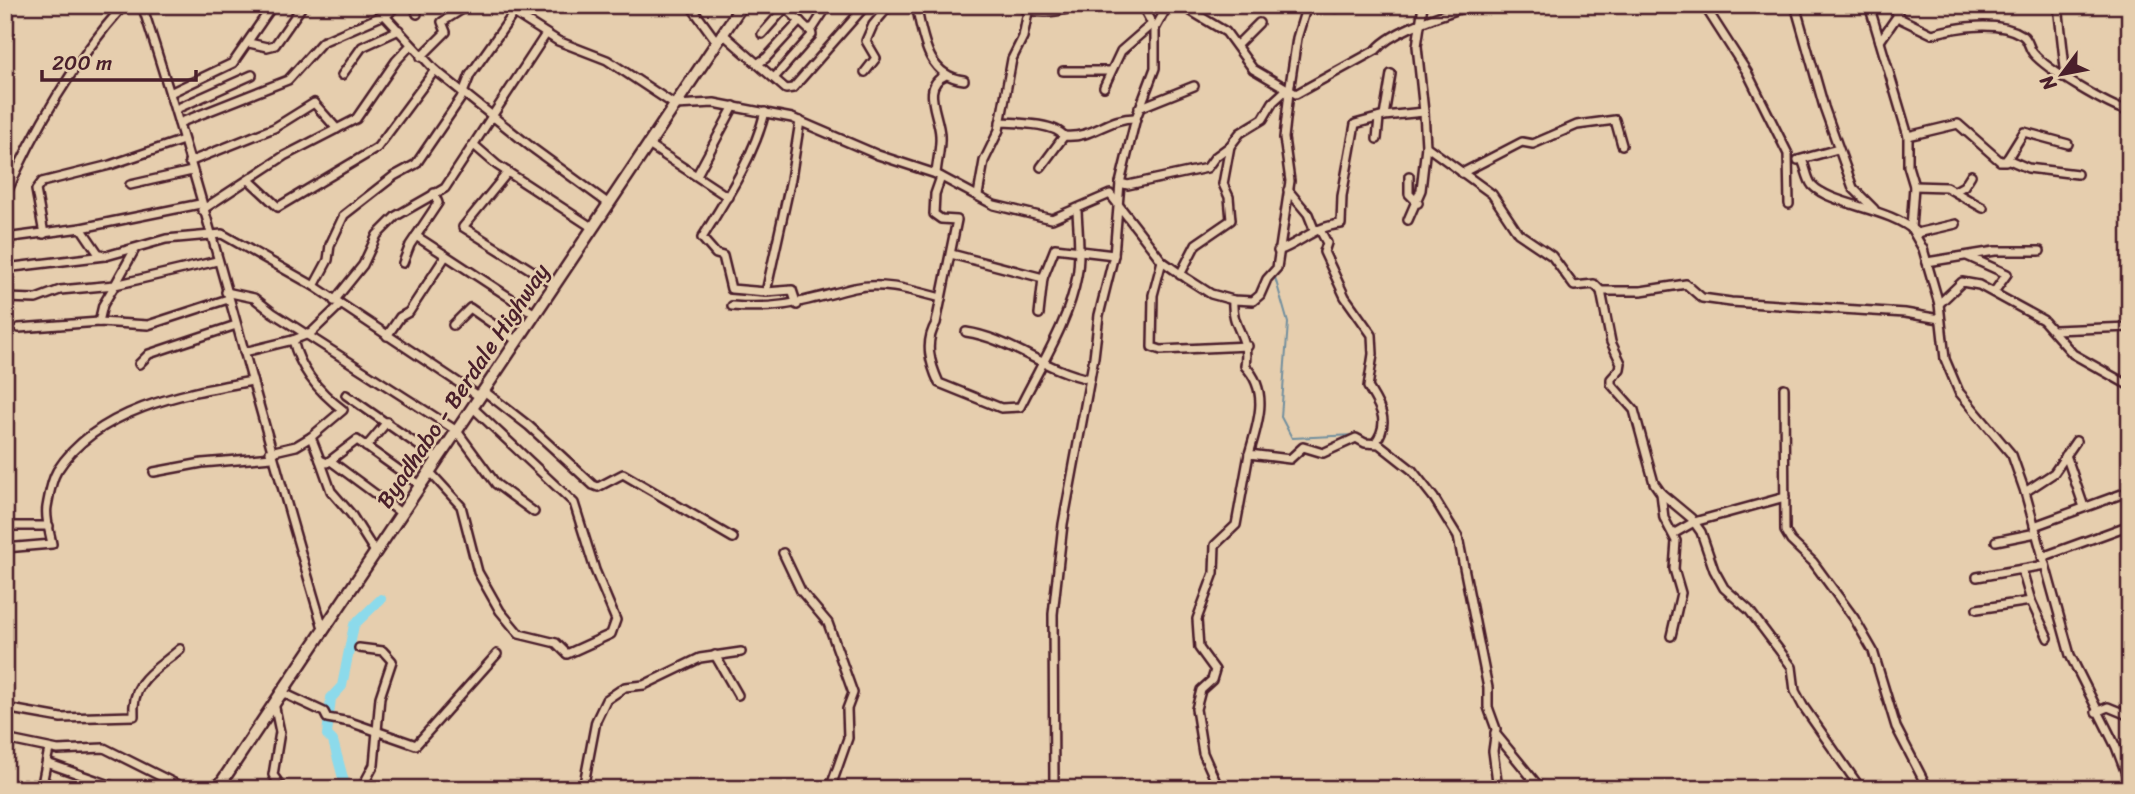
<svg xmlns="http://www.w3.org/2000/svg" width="2135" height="794" viewBox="0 0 2135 794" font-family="Sriracha,sans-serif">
<rect width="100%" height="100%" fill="#e6ceae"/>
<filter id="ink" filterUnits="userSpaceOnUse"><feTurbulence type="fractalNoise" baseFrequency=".0143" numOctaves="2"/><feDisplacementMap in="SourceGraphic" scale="14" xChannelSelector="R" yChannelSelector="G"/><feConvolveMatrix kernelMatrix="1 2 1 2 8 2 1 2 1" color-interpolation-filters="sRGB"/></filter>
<g filter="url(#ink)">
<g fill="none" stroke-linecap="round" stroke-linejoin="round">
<g stroke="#728f9e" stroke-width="2">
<polyline points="1273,269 1281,219"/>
<polyline points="1274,274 1288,323 1281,417 1292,438 1355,435"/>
<polyline points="1360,437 1371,441"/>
<polyline points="1423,490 1454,538 1457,552"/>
<polyline points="1480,664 1485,692"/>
<polyline points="1490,755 1493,789"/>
</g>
<polyline stroke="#8cdaeb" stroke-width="10" points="346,789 333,741 327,735 331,698 342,686 354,625 381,599"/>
<defs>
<g id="minor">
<path d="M142 5C209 211 261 421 323 628"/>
<polyline points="375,5 435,70 531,147 609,204"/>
<polyline points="414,5 417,14"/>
<polyline points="508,5 514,13 558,41 607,60 675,105 714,103 792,118 878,155 936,174 994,205 1052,219 1110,194 1162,261 1186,278 1211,294 1233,300 1253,301 1260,295 1267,279 1277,268 1290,181 1284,138 1289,92 1297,38 1307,5"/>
<polyline points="690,5 717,42"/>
<polyline points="791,5 789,11 808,29 813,28 828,5"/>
<path d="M916 5C923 35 926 76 964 80"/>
<path d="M1016 5C1038 17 1061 11 1084 5"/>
<polyline points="1142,5 1153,26"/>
<path d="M1181 5 1226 32 1253 69 1296 94 1376 50C1394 29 1446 13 1473 5"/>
<polyline points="1704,5 1747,72 1788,154 1789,204"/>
<polyline points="1795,5 1824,107 1853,188 1874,209"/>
<polyline points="1869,5 1908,136 1908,166 1914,186 1911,228 1923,249 1939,304 1945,359 1959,392 2012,455 2025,492 2070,655 2116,747 2130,784"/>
<path d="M1896 5V12L1901 19 1932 34C1957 27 1998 20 2022 35 2029 39 2028 47 2033 53 2047 70 2108 106 2130 112"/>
<polyline points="2058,5 2066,77"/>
<polyline points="1336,8 1342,5"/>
<polyline points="387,15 397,5"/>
<polyline points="722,33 786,89 793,88 866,5"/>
<polyline points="762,34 785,8"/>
<polyline points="1880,41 1898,15"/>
<polyline points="249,43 267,47 275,45 303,5"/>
<polyline points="1237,45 1259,23"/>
<polyline points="421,57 446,32 442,22 469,5"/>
<polyline points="757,64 766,58 800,21"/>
<polyline points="1063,71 1110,71"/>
<polyline points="865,72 876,58 866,41 873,25 890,5"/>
<polyline points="342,75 362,47 399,30"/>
<polyline points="774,78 812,35 810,28"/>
<polyline points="1104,87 1121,51 1152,24"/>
<polyline points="170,93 233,63 273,5"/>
<polyline points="1139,108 1194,86"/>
<polyline points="176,109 252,75"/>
<path d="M765 112C754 157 726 199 702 238L716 254 723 256 731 289 766 292 792 290 797 305"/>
<polyline points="1424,112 1426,146 1492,194 1518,233 1552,256 1574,286 1594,284 1601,291 1641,291 1686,284 1702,298 1731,302 1905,313 1940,319"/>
<polyline points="1384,116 1391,74"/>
<path d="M1000 122C1017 123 1054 123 1064 136L1041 167"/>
<polyline points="179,123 288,80 322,42 384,15"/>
<path d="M1064 136C1093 139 1108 117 1136 118"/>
<polyline points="1908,136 1958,124 2000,161 2006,161 2024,132 2068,144"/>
<polyline points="1377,139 1379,118"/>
<polyline points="474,145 497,165 593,228"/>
<polyline points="649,145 728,197"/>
<polyline points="2007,159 2028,168 2077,174"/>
<polyline points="1798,160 1838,149"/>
<path d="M1802 160C1806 167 1807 179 1812 185 1832 206 1889 207 1917 233L1956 224"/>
<polyline points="189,162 274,128 314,103 337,129"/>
<polyline points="508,172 463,227 555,285"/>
<polyline points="1462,173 1522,142 1533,144 1577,125 1615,120 1622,145"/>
<path d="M936 174C937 161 941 148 940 135 939 114 920 86 946 75"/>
<polyline points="697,175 734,106"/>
<polyline points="1409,176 1409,194 1418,203"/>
<path d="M941 177 935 194 934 214 941 219 957 220 936 323C924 343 930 363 939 383L1001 408 1020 407C1040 366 1069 322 1077 276 1081 255 1078 232 1077 211"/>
<polyline points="249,180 278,207 377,148 435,70"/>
<polyline points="1120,183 1128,185 1207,168 1215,157 1230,146"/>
<polyline points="130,185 192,171"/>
<polyline points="1914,186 1946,187 1983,208"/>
<path d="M1288 190 1308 214 1314 229 1320 230 1327 243 1324 252 1345 297 1372 335 1373 354 1368 387C1380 407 1391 422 1375 443"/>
<polyline points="1955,191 1964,186 1971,175"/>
<polyline points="978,195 984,161 999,130 1012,59 1023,37 1028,12"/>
<path d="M5 197C34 129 75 60 124 5"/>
<polyline points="202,210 284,156 356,119 396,61 410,46"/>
<polyline points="1408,220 1421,190 1426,146"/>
<polyline points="81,228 200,204"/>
<polyline points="44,234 36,190 42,182 110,165 183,140"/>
<polyline points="416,236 535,314"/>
<polyline points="5,238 81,228 98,253 106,256 166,239 222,234 314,286 480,397"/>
<path d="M1278 251C1303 242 1312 227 1341 224L1342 196 1355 124 1384 116 1424 112 1417 46 1423 5"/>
<polyline points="951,254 1043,278"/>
<polyline points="1967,256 2007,274 1994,292"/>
<polyline points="1162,261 1153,295 1152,347 1161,350 1248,346"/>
<polyline points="1927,262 1995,251 2040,251"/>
<polyline points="403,263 410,245 438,203 434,193"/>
<polyline points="5,268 105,256"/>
<polyline points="1180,275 1196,244 1231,220 1229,197 1223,184 1230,146 1240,133 1263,119 1273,102 1285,91"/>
<polyline points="314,286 328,260 330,245 344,215 394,176 416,164 461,98 470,75 514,13"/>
<polyline points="1601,291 1611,342 1621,363 1620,369 1611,379 1611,384 1634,410 1654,483 1661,493 1691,518 1701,532 1714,570 1724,588 1749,610 1792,667 1795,691 1803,706 1861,789"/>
<polyline points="226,292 254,298 273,313 457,431 496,484 534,512"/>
<polyline points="766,292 791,179 800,121"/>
<polyline points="5,298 36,299 60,290 115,285 135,249"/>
<path d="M1233 300C1231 330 1250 334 1245 366 1270 392 1258 423 1249 454L1290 459 1303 447 1323 453 1356 438 1365 443 1379 444 1412 470 1434 498 1458 537 1488 688V707L1496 729 1493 751 1498 789"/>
<polyline points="334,301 363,265 377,235 396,216 445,188 546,34"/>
<polyline points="1939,304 1962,282 1979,285 2043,320 2073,354 2130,386"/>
<path d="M732 306C784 310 805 300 854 288 882 281 914 291 941 298"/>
<polyline points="1039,314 1043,278 1055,248 1114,255"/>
<polyline points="99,322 103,305 115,285 217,261"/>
<polyline points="453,325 470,308 517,341"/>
<polyline points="19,328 99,322 148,325 228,299"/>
<polyline points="2054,330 2130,327"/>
<path d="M966 332C1009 338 1046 371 1090 379"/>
<polyline points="387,336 400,317 409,312 445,257"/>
<polyline points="293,340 311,333 340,305"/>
<path d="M244 352 293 340C300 370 319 392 343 410L311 437"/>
<polyline points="139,364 149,354 236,325"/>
<polyline points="1784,388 1785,531 1791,541 1813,562 1854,618 1873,651 1896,727 1928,789"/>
<polyline points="484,391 529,426 593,485 598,487 623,474 733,538"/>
<polyline points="346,395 438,459"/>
<polyline points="366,447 387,422"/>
<polyline points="270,452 296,446 311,437 320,460 327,463 357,440 420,485"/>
<polyline points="2066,455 2084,507"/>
<polyline points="320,460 331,491 351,514 375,552"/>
<polyline points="332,462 401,513"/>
<polyline points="429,471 461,506 478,572 500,611 519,634 556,643 567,654 611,634 616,620 595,570 574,503 472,407"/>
<polyline points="154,472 202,463 272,457"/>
<polyline points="2025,492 2054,473 2076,441"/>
<polyline points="1661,493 1664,518 1676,541 1674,569 1681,593 1671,636"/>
<polyline points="5,526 49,526"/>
<polyline points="2034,526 2130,491"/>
<polyline points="1673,534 1694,522 1785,497"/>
<polyline points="1996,541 2036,533"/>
<path d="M5 548 52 544C50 533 45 518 47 507 49 496 51 481 57 471 97 408 185 393 252 381"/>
<polyline points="783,553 801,591 828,623 853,693 847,709 848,738 830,789"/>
<polyline points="2042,557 2130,525"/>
<polyline points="2022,570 2031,601 2048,638"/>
<polyline points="1977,577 2045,565"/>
<polyline points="1977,609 2031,601"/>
<polyline points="359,648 383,651 392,661 380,697 374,765 361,789"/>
<polyline points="715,655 738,695"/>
<polyline points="281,692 324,712 327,718 350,722 416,745 497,654"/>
<polyline points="274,703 280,732 273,775 283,789"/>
<path d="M5 708 61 718 134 716C131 680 155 671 180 649"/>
<polyline points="2096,712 2108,707 2130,716"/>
<polyline points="1495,733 1541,789"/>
<polyline points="5,739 58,750 104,748 186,789"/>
<polyline points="49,749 43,779 53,789"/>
<polyline points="47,763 121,789"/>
<polyline points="205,789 217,788"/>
<polyline points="583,789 596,721 606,700 625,687 644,685 700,658 741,652"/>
<polyline points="1054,789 1053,614 1063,524 1094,357 1099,315 1114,255 1120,183 1136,118 1155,68 1155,29 1168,5"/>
<polyline points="1219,789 1203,753 1196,709 1201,690 1212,680 1215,670 1199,648 1197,619 1214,573 1215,545 1236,525 1249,454"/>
</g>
<polyline id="major" points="217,789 742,5"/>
</defs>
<use href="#minor" stroke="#4a1f2b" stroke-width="12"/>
<use href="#major" stroke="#4a1f2b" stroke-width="15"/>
<use href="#minor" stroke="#e6ceae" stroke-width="7"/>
<use href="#major" stroke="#e6ceae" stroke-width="10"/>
</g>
</g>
<g text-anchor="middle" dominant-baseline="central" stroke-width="5" stroke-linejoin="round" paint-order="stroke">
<g font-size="23" fill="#4a1f2b" stroke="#e6ceae">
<text transform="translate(463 386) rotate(-56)">Byadhabo - Berdale Highway</text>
</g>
</g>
<rect width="2135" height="794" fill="none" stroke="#e6ceae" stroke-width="28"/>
<rect x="14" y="14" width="2107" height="766" fill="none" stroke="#4a1f2b" stroke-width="2.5" filter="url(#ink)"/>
<g transform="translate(2062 74) rotate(238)" stroke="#e6ceae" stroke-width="5" paint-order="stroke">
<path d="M0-5L12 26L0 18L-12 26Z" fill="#4a1f2b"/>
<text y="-10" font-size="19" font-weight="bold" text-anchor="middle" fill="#4a1f2b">N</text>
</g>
<path d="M42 70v10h154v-10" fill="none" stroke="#4a1f2b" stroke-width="3.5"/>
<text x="52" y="70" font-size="21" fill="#4a1f2b" stroke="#e6ceae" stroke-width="5" paint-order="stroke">200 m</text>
</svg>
